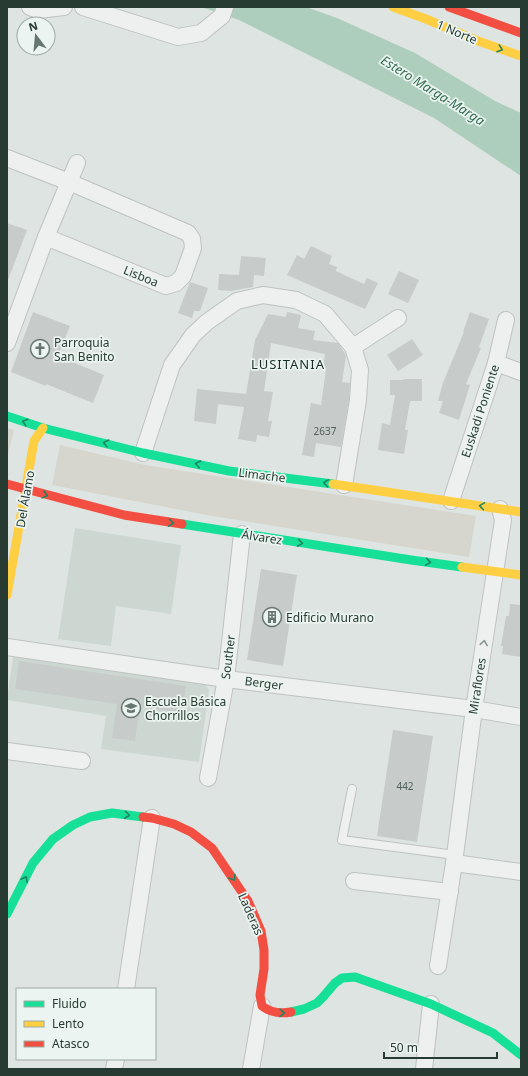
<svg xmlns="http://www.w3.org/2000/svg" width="528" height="1076" viewBox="0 0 528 1076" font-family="'Noto Sans',sans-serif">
<rect width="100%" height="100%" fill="#dee4e1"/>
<g fill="#ccd7d2">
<polygon points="75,528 181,545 171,614 116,606 111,646 58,639"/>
<polygon points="13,657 205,684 209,690 199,762 101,749 106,716 7,700"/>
</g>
<g fill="#d6d6ce">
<polygon points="7,428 14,430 7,458"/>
<polygon points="60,445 145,465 476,516 469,557 212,516 52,485"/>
</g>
<polygon fill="#adcebd" points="201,7 306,7 337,18 415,53 495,101 521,113 521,176 434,118 239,20"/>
<g fill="#c7ccca">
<polygon points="7,223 27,230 8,280 7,279"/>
<polygon points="311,246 332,256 329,264 337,267 336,271 364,284 367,278 378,283 365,309 287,275 297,255 304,259"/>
<polygon points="241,256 266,258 264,276 254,275 253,287 231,291 218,290 219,274 239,275"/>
<polygon points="399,271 419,280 408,303 388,294"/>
<polygon points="190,282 208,288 200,311 194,311 192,318 178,313"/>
<polygon points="33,312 70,326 58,356 104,375 93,403 46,384 46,386 11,372"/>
<polygon points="287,312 301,315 298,328 315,331 313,340 338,343 344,352 346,356 342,382 350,383 349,399 341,447 316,443 314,457 302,455 311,403 321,405 326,369 323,369 325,354 271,343 264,391 273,392 268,421 272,421 269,437 257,435 256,442 238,439 244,407 218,404 216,424 194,421 197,389 246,394 255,340 268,314 286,317"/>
<polygon points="470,312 489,319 479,347 481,348 466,384 470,385 459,420 439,413 443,401 438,401 443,383 464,332 463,332"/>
<polygon points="412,339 423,355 398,371 387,355"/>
<polygon points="403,379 422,379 422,401 410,401 405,430 408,430 404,454 378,450 382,423 390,425 395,395 390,395 390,380 404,380"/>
<polygon points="261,569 297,575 283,666 247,660"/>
<polygon points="510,604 521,605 521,657 502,654 503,646 501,646 506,616 509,616"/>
<polygon points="19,661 186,686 182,713 140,707 135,741 112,738 117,704 15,689"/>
<polygon points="393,730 433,736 417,842 377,836"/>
</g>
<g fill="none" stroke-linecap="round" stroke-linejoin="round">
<defs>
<polyline id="lane" points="352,789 342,840 455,855"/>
<g id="street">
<polyline points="30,7 38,10 64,7"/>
<polyline points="83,7 178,37 201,33 222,16 225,7"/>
<polyline points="7,158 69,182 188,233 192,239 193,248 183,276 176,283 166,286 46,237"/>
<polyline points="7,343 46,237 77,163"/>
<polyline points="353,347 398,318"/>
<polyline points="496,363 521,372"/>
<polyline points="143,453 172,365 193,335 207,322 237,301 263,295 296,300 325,314 353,347 360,370 358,400 344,485"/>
<polyline points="451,501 496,363 506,320"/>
<polyline points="7,647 226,679 474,709 521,717"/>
<polyline points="7,751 82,761"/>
<polyline points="208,778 226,679 242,534"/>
<polyline points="454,863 521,872"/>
<polyline points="354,881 450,892"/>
<polyline points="438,966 454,863 474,709 503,520 500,509"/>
<polyline points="126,989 152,818"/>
<polyline points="114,1069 116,1059"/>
<polyline points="251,1069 262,1006"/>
<polyline points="424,1069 431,1004"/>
</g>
</defs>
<use href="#lane" stroke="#bec2c0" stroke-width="10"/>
<use href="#street" stroke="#bec2c0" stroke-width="18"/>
<use href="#lane" stroke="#eef0ef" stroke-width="8"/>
<use href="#street" stroke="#eef0ef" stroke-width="16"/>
<g stroke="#16e098" stroke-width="9">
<polyline points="7,416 43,428 143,453 229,471 333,484"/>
<polyline points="182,524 411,560 462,567"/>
<polyline points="7,914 33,863 53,839 73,825 90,817 112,813 143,817"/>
<polyline points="291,1012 304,1009 317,1003 323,997 335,983 342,978 355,977 431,1004 493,1033 521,1055"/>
</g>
<g stroke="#ffcf43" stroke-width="9">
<polyline points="393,7 426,19 478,41 521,56"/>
<polyline points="333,484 521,512"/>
<polyline points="462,567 521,575"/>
<polyline points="7,595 34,441 43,428"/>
</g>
<g stroke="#f24e42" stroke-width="9">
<polyline points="449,7 521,33"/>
<polyline points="7,484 124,515 182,524"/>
<path d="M143 817 152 818 174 824 191 832 212 848 248 901 261 931 264 950V969L260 995 262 1006C271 1013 280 1014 291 1012"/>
</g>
</g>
<defs><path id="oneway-chevron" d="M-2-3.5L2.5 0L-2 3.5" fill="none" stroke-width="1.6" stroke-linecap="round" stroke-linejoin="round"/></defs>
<g stroke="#1f8560">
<use href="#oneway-chevron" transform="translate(500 49) rotate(19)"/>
<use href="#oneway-chevron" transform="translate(25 422) rotate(-163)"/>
<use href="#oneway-chevron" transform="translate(106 443) rotate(-166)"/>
<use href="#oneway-chevron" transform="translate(198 464) rotate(-168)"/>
<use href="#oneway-chevron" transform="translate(326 483) rotate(-173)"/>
<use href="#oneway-chevron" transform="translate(45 495) rotate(15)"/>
<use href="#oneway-chevron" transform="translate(482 506) rotate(-171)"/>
<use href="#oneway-chevron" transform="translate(171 523) rotate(9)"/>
<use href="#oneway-chevron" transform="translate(300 543) rotate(9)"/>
<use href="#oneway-chevron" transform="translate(428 562) rotate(8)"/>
<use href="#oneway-chevron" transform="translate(127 815) rotate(6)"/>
<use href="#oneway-chevron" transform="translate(233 878) rotate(58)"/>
<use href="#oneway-chevron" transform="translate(25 879) rotate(-63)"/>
<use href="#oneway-chevron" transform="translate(282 1013) rotate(1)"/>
</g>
<use stroke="#8a9691" href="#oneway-chevron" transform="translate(484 643) rotate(-81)"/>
<defs>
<symbol id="church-ring" viewBox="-11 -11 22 22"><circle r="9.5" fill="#ebf4f0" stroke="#677670" stroke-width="1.5"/><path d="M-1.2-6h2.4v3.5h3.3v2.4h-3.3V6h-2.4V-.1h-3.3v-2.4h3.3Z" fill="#677670"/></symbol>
<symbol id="building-ring" viewBox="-11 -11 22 22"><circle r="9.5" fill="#ebf4f0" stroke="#677670" stroke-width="1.5"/><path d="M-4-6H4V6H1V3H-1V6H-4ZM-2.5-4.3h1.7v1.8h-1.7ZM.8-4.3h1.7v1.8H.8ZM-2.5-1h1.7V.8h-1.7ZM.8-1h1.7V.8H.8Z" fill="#677670"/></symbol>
<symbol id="school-ring" viewBox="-11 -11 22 22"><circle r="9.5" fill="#ebf4f0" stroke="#677670" stroke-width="1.5"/><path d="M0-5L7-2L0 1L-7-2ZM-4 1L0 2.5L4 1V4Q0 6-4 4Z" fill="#677670"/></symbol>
</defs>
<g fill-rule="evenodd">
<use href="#church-ring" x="29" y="338" width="22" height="22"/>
<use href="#building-ring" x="261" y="606" width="22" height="22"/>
<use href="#school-ring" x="120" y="697" width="22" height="22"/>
</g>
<g text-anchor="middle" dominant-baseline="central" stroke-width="3.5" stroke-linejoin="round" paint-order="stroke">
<g font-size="10" fill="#50605a">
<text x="325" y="431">2637</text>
<text x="405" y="786">442</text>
</g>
<g font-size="12" fill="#273b33" stroke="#ebf4f0">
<text transform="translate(457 32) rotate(23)">1 Norte</text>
<text transform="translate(141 276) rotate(22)">Lisboa</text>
<text transform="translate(480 411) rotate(-72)">Euskadi Poniente</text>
<text transform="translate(262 475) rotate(7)">Limache</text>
<text transform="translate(25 499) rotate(-80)">Del Álamo</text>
<text transform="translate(262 537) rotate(9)">Álvarez</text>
<text transform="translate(228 657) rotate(-83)">Souther</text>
<text transform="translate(264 683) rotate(7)">Berger</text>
<text transform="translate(477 686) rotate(-81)">Miraflores</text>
<text transform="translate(251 914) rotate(66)">Laderas</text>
</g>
<g font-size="12" fill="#273b33" stroke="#ebf4f0" text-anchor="start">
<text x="54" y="342">Parroquia<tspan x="54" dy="14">San Benito</tspan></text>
<text x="286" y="617">Edificio Murano</text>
<text x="145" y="701">Escuela Básica<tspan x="145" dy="14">Chorrillos</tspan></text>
</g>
<g font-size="13" font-style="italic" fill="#336d52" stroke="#ebf4f0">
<text transform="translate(433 90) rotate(32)">Estero Marga-Marga</text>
</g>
<g font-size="13" letter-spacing="1" fill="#192c25" stroke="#ebf4f0">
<text x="288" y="364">LUSITANIA</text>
</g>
</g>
<rect width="528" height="1076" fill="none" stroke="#273b33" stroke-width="16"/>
<rect x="16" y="988" width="140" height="72" fill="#ebf4f0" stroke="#9daaa4"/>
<rect x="24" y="1001" width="20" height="6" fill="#16e098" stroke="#9daaa4"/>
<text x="52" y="1008" font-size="12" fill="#273b33">Fluido</text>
<rect x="24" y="1021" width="20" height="6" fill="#ffcf43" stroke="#9daaa4"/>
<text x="52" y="1028" font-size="12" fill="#273b33">Lento</text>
<rect x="24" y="1041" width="20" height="6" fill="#f24e42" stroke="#9daaa4"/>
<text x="52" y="1048" font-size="12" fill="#273b33">Atasco</text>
<g transform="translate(36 36) rotate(344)"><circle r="19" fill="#ebf4f0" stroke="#9daaa4"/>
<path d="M0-3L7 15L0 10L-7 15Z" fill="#677670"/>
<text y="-6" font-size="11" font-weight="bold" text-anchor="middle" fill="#273b33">N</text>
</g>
<path d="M384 1052v6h113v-6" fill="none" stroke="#273b33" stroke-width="2"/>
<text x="390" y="1052" font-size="12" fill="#273b33" stroke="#ebf4f0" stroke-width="3" paint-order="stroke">50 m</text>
</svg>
